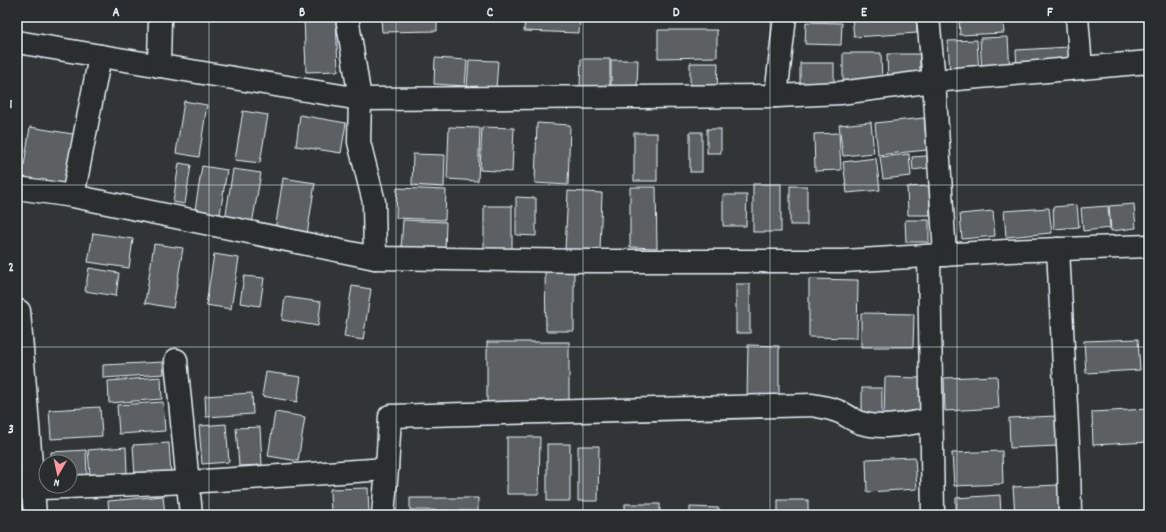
<svg xmlns="http://www.w3.org/2000/svg" width="1166" height="532" viewBox="0 0 1166 532" font-family="Dekko,sans-serif">
<rect width="100%" height="100%" fill="#323536"/>
<filter id="ink" filterUnits="userSpaceOnUse"><feTurbulence type="fractalNoise" baseFrequency=".025" numOctaves="2"/><feDisplacementMap in="SourceGraphic" scale="8" xChannelSelector="R" yChannelSelector="G"/><feConvolveMatrix kernelMatrix="1 2 1 2 8 2 1 2 1" color-interpolation-filters="sRGB"/></filter>
<g filter="url(#ink)">
<g fill="#5c6063" stroke="#e8f1f8">
<polygon points="304,17 336,17 338,71 306,72"/>
<polygon points="381,17 437,17 437,31 382,32"/>
<polygon points="525,17 580,17 579,33 524,31"/>
<polygon points="871,17 916,17 917,33 854,37 852,18"/>
<polygon points="959,17 1003,17 1004,33 960,35"/>
<polygon points="806,22 842,23 841,45 805,44"/>
<polygon points="658,30 717,30 717,57 658,58"/>
<polygon points="1008,37 1010,73 982,74 980,38"/>
<polygon points="977,40 979,74 950,76 948,41"/>
<polygon points="1069,47 1070,68 1017,71 1016,50"/>
<polygon points="843,53 881,53 882,83 843,84"/>
<polygon points="887,54 920,54 920,82 888,83"/>
<polygon points="435,58 467,60 465,86 434,84"/>
<polygon points="581,59 610,59 610,87 580,86"/>
<polygon points="469,60 498,61 496,89 467,87"/>
<polygon points="611,60 638,60 637,88 611,87"/>
<polygon points="690,63 718,63 717,91 690,91"/>
<rect x="800" y="63" width="34" height="25"/>
<polygon points="184,101 207,105 199,157 176,153"/>
<polygon points="243,111 268,115 260,163 235,160"/>
<polygon points="300,115 346,123 341,153 296,146"/>
<polygon points="924,118 927,150 878,155 875,123"/>
<polygon points="871,122 874,153 843,156 839,125"/>
<polygon points="537,123 570,125 568,185 535,183"/>
<polygon points="30,127 79,135 70,192 21,184"/>
<polygon points="449,127 480,128 478,181 447,179"/>
<polygon points="482,127 514,128 512,172 480,170"/>
<rect x="707" y="129" width="14" height="24"/>
<rect x="690" y="132" width="12" height="40"/>
<rect x="634" y="133" width="23" height="48"/>
<polygon points="839,133 841,170 815,171 814,134"/>
<polygon points="413,154 445,155 444,187 412,185"/>
<polygon points="909,154 911,176 883,179 880,157"/>
<polygon points="927,156 928,168 913,170 912,157"/>
<polygon points="876,158 880,190 847,193 843,162"/>
<polygon points="179,163 191,165 185,204 173,202"/>
<polygon points="202,166 227,170 220,214 195,210"/>
<polygon points="233,169 261,173 251,230 224,226"/>
<polygon points="283,178 315,183 307,235 275,230"/>
<rect x="753" y="184" width="28" height="48"/>
<rect x="790" y="186" width="17" height="39"/>
<polygon points="929,186 930,215 908,215 907,187"/>
<polygon points="630,187 656,187 657,248 630,247"/>
<polygon points="397,188 446,190 445,220 396,218"/>
<polygon points="568,191 602,193 600,252 565,250"/>
<polygon points="723,195 747,195 746,226 723,226"/>
<polygon points="516,197 536,198 536,236 516,235"/>
<polygon points="1134,204 1136,228 1111,231 1109,206"/>
<polygon points="1077,205 1079,227 1054,229 1053,207"/>
<rect x="484" y="206" width="28" height="47"/>
<polygon points="1108,206 1110,228 1083,231 1081,208"/>
<polygon points="1049,208 1052,233 1006,237 1004,211"/>
<polygon points="993,211 995,236 962,239 960,214"/>
<polygon points="403,220 446,222 445,251 401,249"/>
<polygon points="905,220 929,220 929,242 906,242"/>
<polygon points="93,233 133,239 129,268 88,262"/>
<polygon points="154,244 183,248 173,308 145,303"/>
<polygon points="214,254 239,258 231,309 206,305"/>
<polygon points="89,268 119,273 116,296 85,291"/>
<polygon points="545,269 574,269 574,331 546,331"/>
<polygon points="244,276 264,278 260,306 240,303"/>
<polygon points="809,279 858,280 857,338 809,337"/>
<rect x="736" y="284" width="14" height="49"/>
<polygon points="352,286 371,289 363,340 344,337"/>
<polygon points="285,297 321,302 318,326 282,320"/>
<polygon points="861,313 914,314 913,347 861,347"/>
<polygon points="1138,339 1140,370 1086,373 1084,341"/>
<rect x="487" y="342" width="82" height="60"/>
<polygon points="748,345 779,346 779,399 747,398"/>
<polygon points="163,362 164,374 103,378 103,365"/>
<polygon points="266,372 301,377 297,402 262,396"/>
<polygon points="997,376 999,408 945,411 944,378"/>
<polygon points="161,377 162,399 109,403 108,381"/>
<polygon points="885,377 920,378 920,421 884,420"/>
<rect x="862" y="388" width="20" height="29"/>
<polygon points="252,393 253,414 206,417 205,396"/>
<polygon points="163,402 165,431 119,434 117,405"/>
<polygon points="100,407 102,436 51,439 49,410"/>
<polygon points="1149,409 1149,442 1093,445 1092,412"/>
<polygon points="275,412 305,417 298,461 268,456"/>
<polygon points="1057,416 1059,446 1010,448 1009,418"/>
<polygon points="226,424 229,462 202,464 199,426"/>
<polygon points="260,427 262,465 239,466 236,428"/>
<polygon points="507,437 540,437 539,494 507,494"/>
<polygon points="169,443 171,475 135,477 133,445"/>
<rect x="547" y="444" width="23" height="57"/>
<polygon points="17,445 20,480 17,480"/>
<polygon points="578,446 599,446 598,501 578,501"/>
<polygon points="126,447 127,473 90,476 88,450"/>
<polygon points="86,450 87,476 70,477 70,462 51,462 51,452"/>
<polygon points="1002,451 1003,484 954,486 952,453"/>
<polygon points="915,457 917,489 867,492 866,459"/>
<polygon points="1058,485 1059,515 1015,515 1013,487"/>
<polygon points="368,488 369,515 331,515 330,489"/>
<polygon points="1000,495 1001,515 956,515 956,498"/>
<polygon points="163,496 165,515 109,515 108,501"/>
<polygon points="410,498 478,498 478,511 410,510"/>
<rect x="778" y="500" width="30" height="15"/>
<rect x="625" y="504" width="35" height="11"/>
<polygon points="690,507 719,508 719,515 690,515"/>
</g>
<g fill="none" stroke-linecap="round" stroke-linejoin="round">
<defs>
<g id="minor">
<polyline points="347,17 360,99 359,142 374,202 375,258"/>
<polyline points="928,17 934,81 945,255"/>
<polyline points="1077,17 1081,68"/>
<polyline points="17,42 360,99 776,96 840,93 934,81 1149,62"/>
<polyline points="159,66 160,17"/>
<polyline points="776,96 785,17"/>
<polyline points="17,188 73,196 375,258 590,261 844,261 1007,251 1149,246"/>
<polyline points="73,196 100,56"/>
<polyline points="1058,249 1069,465 1070,515"/>
<polyline points="929,256 933,515"/>
<polyline points="19,311 35,515"/>
<polyline points="176,360 191,515"/>
<path d="M17 489 188 482 387 469 390 416 812 405C822 407 832 408 842 413 848 416 854 421 861 423 884 430 909 423 931 420"/>
<polyline points="383,515 387,469"/>
</g>
</defs>
<use href="#minor" stroke="#e8f1f8" stroke-width="25"/>
<use href="#minor" stroke="#2a2d2e" stroke-width="22"/>
</g>
</g>
<path fill="none" stroke="#e8f1f8" stroke-width="1" stroke-opacity="0.55" d="M209 17V515M396 17V515M583 17V515M770 17V515M957 17V515M17 185H1149M17 347H1149"/>
<rect width="1166" height="532" fill="none" stroke="#2a2d2e" stroke-width="44"/>
<g transform="translate(58 474) rotate(189)"><circle r="19" fill="#2a2d2e" stroke="#767b7f"/>
<path d="M0-3L7 15L0 10L-7 15Z" fill="#ff9aa2"/>
<text y="-6" font-size="11" font-weight="bold" text-anchor="middle" fill="#e8f1f8">N</text>
</g>
<rect x="22" y="22" width="1122" height="488" fill="none" stroke="#e8f1f8" stroke-width="1.5"/>
<g font-size="13" text-anchor="middle" font-weight="bold" fill="#e8f1f8">
<text x="116" y="16">A</text>
<text x="302" y="16">B</text>
<text x="490" y="16">C</text>
<text x="676" y="16">D</text>
<text x="864" y="16">E</text>
<text x="1050" y="16">F</text>
<text x="11" y="108">1</text>
<text x="11" y="271">2</text>
<text x="11" y="433">3</text>
</g>
</svg>
